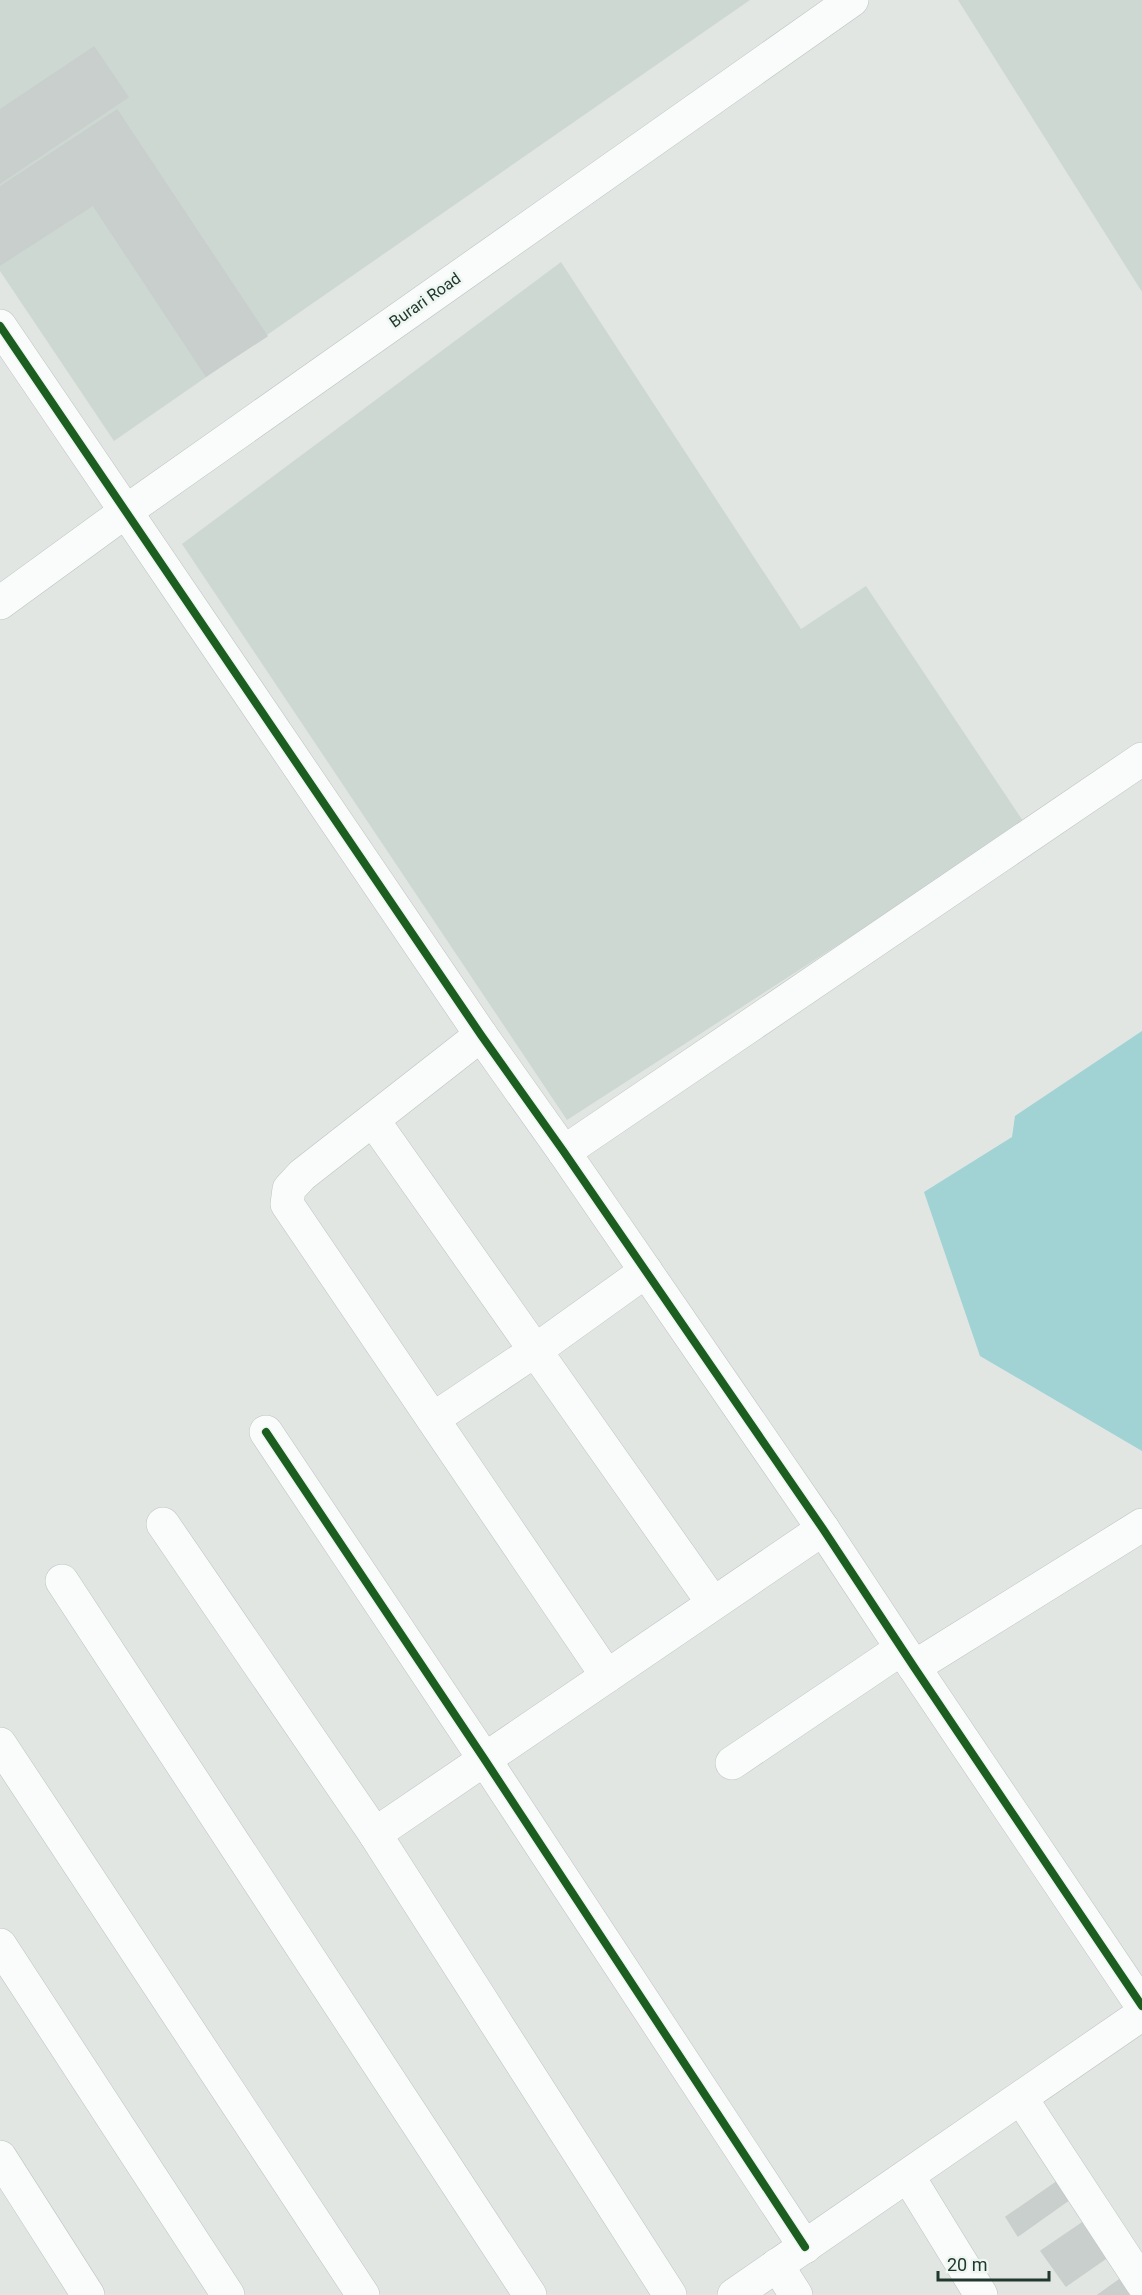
<svg xmlns="http://www.w3.org/2000/svg" width="1142" height="2295" viewBox="0 0 1142 2295" font-family="Roboto,sans-serif">
<rect width="100%" height="100%" fill="#e1e6e3"/>
<g fill="#ced8d3">
<polygon points="0,0 750,0 114,441 0,271"/>
<polygon points="958,0 1142,0 1142,292"/>
<polygon points="561,262 801,629 866,586 1025,824 567,1120 182,544"/>
</g>
<polygon fill="#a1d2d4" points="1142,1031 1142,1451 980,1356 924,1192 1012,1137 1015,1116"/>
<g fill="#c9cfcc" stroke="#c9cfcc" stroke-width="1.5">
<polygon points="94,47 128,97 0,183 0,110"/>
<polygon points="117,110 267,336 206,376 93,205 0,265 0,187"/>
<polygon points="1058,2181 1070,2199 1018,2236 1006,2217"/>
<polygon points="1082,2223 1106,2258 1066,2286 1041,2251"/>
<polygon points="1119,2280 1129,2295 1098,2295"/>
</g>
<g fill="none" stroke-linecap="round" stroke-linejoin="round">
<defs>
<g id="street">
<polyline points="0,326 481,1035 564,1152 823,1529 914,1667 1142,2006"/>
<polyline points="481,1035 302,1175 289,1189 287,1204 607,1676"/>
<polyline points="373,1120 713,1603"/>
<polyline points="564,1152 1142,759"/>
<polyline points="433,1419 536,1350 646,1271"/>
<polyline points="266,1432 485,1760 805,2247"/>
<polyline points="163,1524 375,1834 670,2295"/>
<polyline points="62,1581 530,2295"/>
<polyline points="914,1667 1142,1525"/>
<polyline points="0,1744 363,2295"/>
<polyline points="732,1763 901,1649"/>
<polyline points="375,1834 823,1529"/>
<polyline points="0,1945 228,2295"/>
<polyline points="1021,2098 1142,2283"/>
<polyline points="0,2157 88,2295"/>
<polyline points="908,2176 981,2295"/>
<polyline points="777,2265 796,2295"/>
<polyline points="734,2295 1142,2014"/>
</g>
<polyline id="secondary" points="0,603 125,512 852,0"/>
</defs>
<use href="#street" stroke="#bec3c0" stroke-width="34"/>
<use href="#secondary" stroke="#bcc4c0" stroke-width="34"/>
<use href="#street" stroke="#fafbfb" stroke-width="33"/>
<use href="#secondary" stroke="#fafbfb" stroke-width="33"/>
<defs>
<g id="cycleway">
<polyline points="0,326 481,1035 564,1152 823,1529 914,1667 1142,2006"/>
<polyline points="266,1432 485,1760 805,2247"/>
</g>
</defs>
<use href="#cycleway" stroke="#eef6f1" stroke-width="11"/>
<use href="#cycleway" stroke="#1b5e20" stroke-width="8"/>
</g>
<g text-anchor="middle" dominant-baseline="central" stroke-width="5" stroke-linejoin="round" paint-order="stroke">
<g font-size="16" fill="#20382f" stroke="#eef6f1">
<text transform="translate(425 300) rotate(-35)">Burari Road</text>
</g>
</g>
<path d="M938 2271v9h111v-9" fill="none" stroke="#20382f" stroke-width="3"/>
<text x="947" y="2271" font-size="18" fill="#20382f" stroke="#eef6f1" stroke-width="4.5" paint-order="stroke">20 m</text>
</svg>
